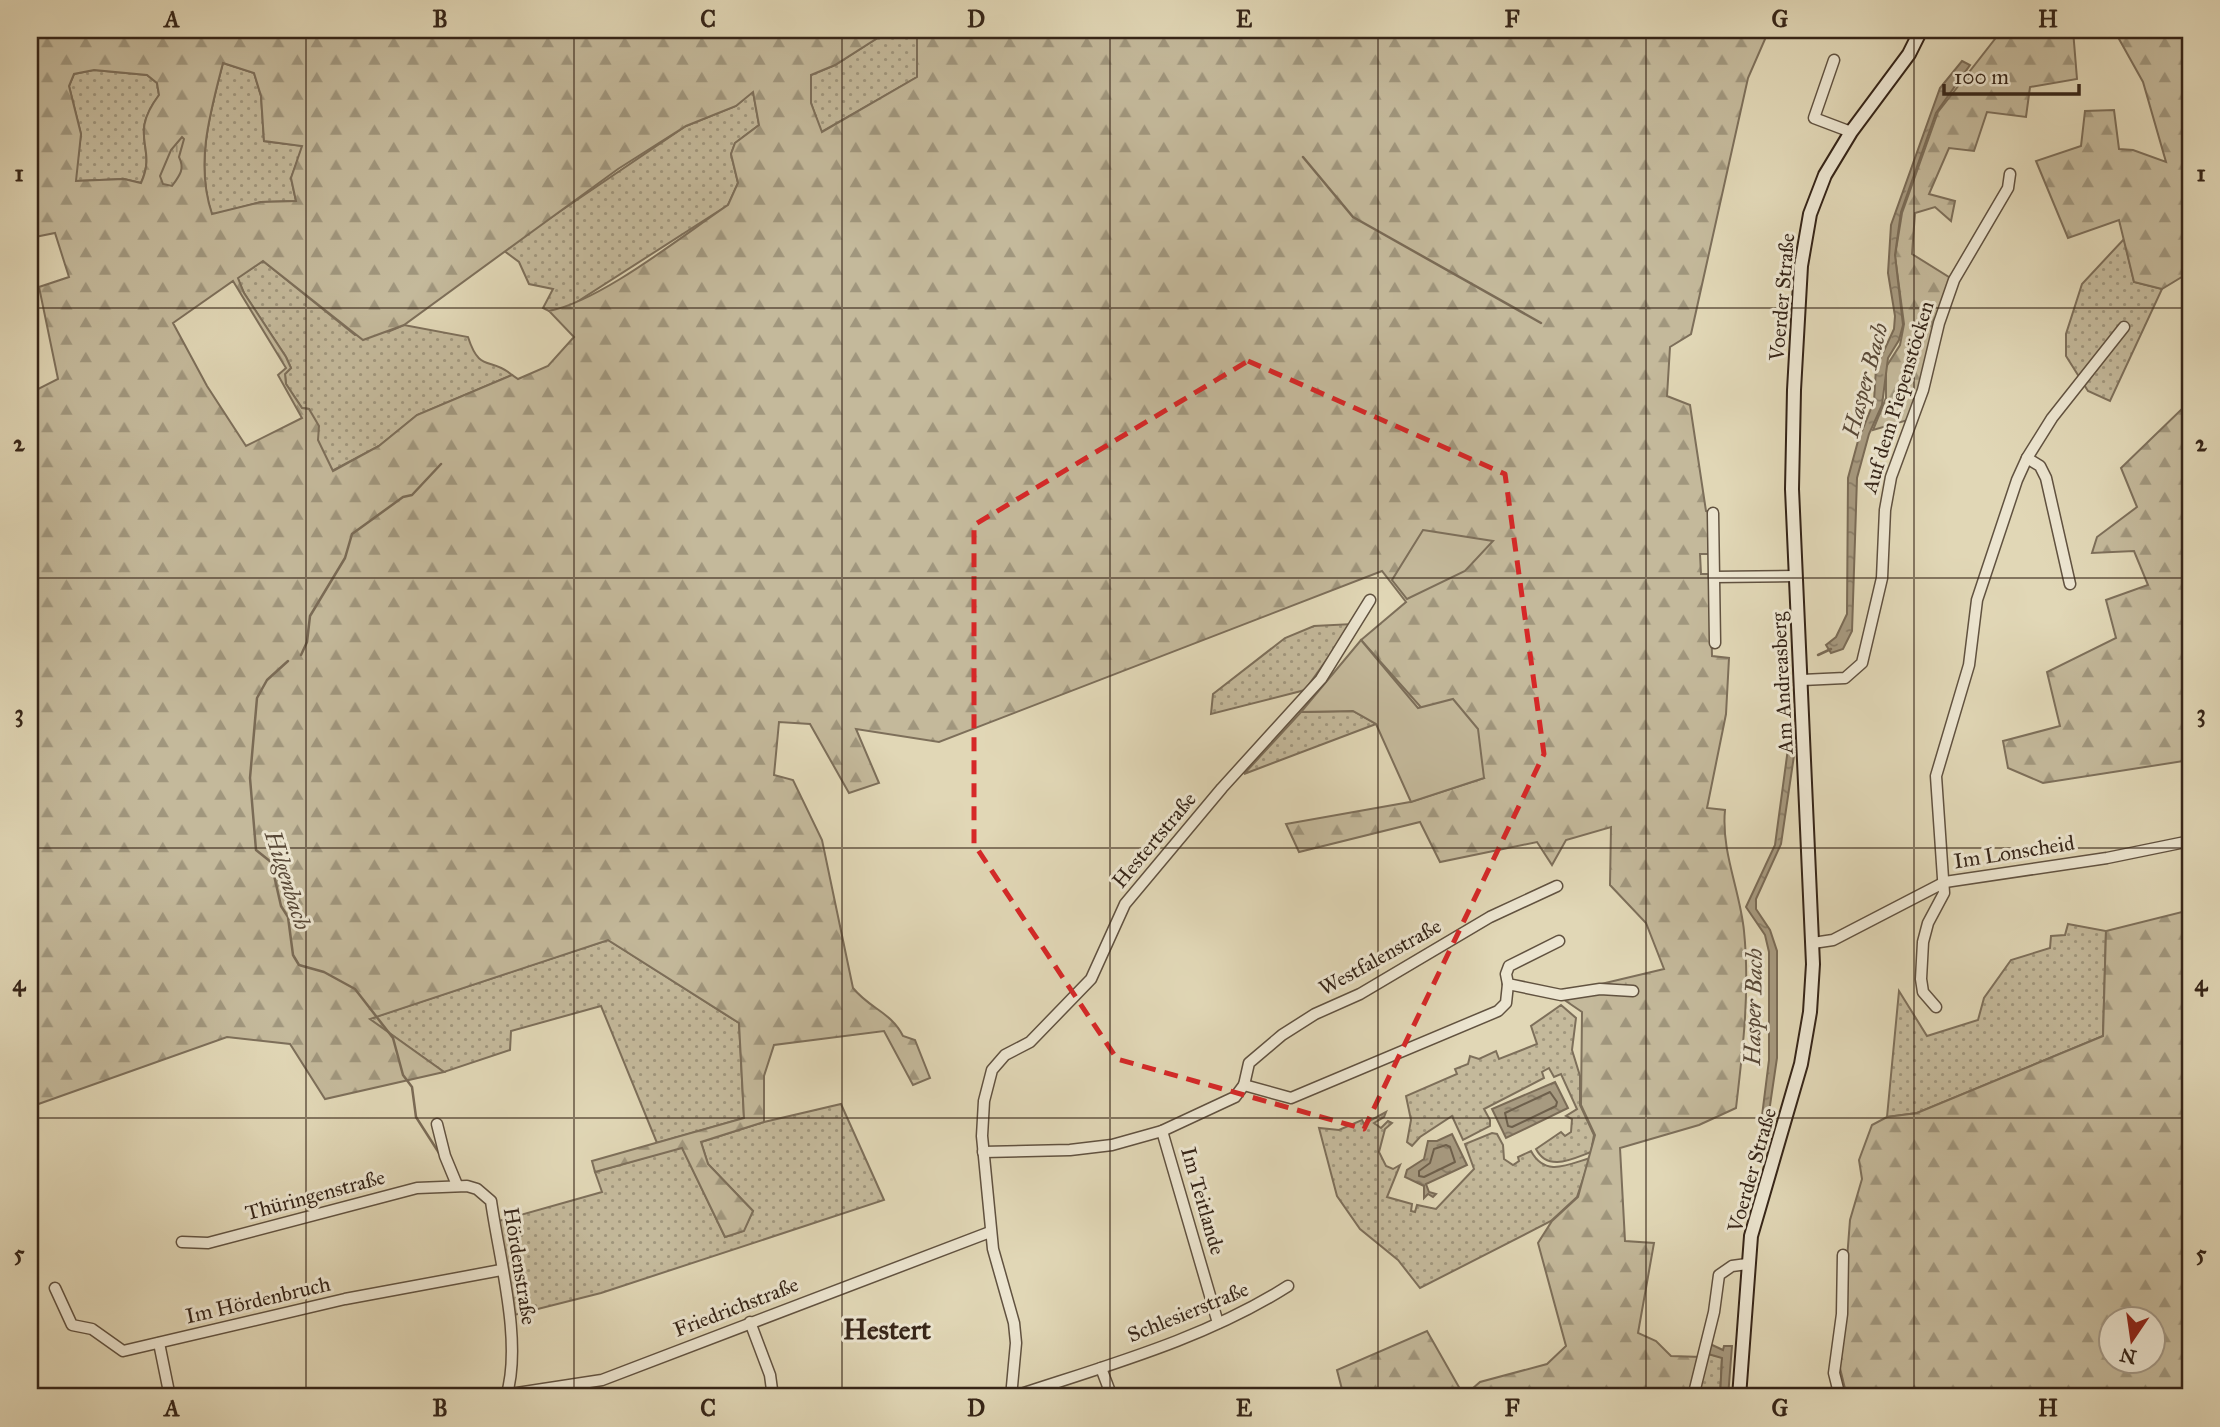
<svg xmlns="http://www.w3.org/2000/svg" width="2220" height="1427" viewBox="0 0 2220 1427" font-family="'IM FELL Great Primer',serif">
<defs>
<pattern id="grass-dots" width="8" height="8" patternUnits="userSpaceOnUse" patternTransform="scale(1.75)"><rect width="8" height="8" fill="#c4b99b"/><path d="M2 2h.1M6 6h.1" fill="none" stroke="#a0967d" stroke-width="1.8" stroke-linecap="round"/></pattern>
<pattern id="forest-firs" width="22" height="20" patternUnits="userSpaceOnUse" patternTransform="scale(1.75)"><rect width="22" height="20" fill="#c4b99b"/><path d="M5 1l3.5 6h-7zM16 11l3.5 6h-7z" fill="#a0967d"/></pattern>
<pattern id="park-tufts" width="24" height="20" patternUnits="userSpaceOnUse" patternTransform="scale(1.75)"><rect width="24" height="20" fill="#c4b99b"/><path d="M3 7l-1-3M5 7V3M7 7l1-3M15 17l-1-3M17 17v-4M19 17l1-3" fill="none" stroke="#a0967d"/></pattern>
<pattern id="water-ripples" width="26" height="14" patternUnits="userSpaceOnUse" patternTransform="scale(1.75)"><rect width="26" height="14" fill="#a79a80"/><path d="M2 4q2-2 4 0t4 0M15 11q2-2 4 0t4 0" fill="none" stroke="#897d68"/></pattern>
</defs>
<rect width="100%" height="100%" fill="#e1d7b6"/>
<filter id="stains"><feTurbulence type="fractalNoise" baseFrequency=".00286" numOctaves="4"/><feColorMatrix values="0 0 0 0 .2 0 0 0 0 .09 0 0 0 0 .02 0 0 0 .5 -.17"/></filter>
<radialGradient id="worn" r=".72"><stop offset=".6" stop-color="#630" stop-opacity="0"/><stop offset="1" stop-color="#630" stop-opacity=".3"/></radialGradient>
<g fill="url(#grass-dots)" stroke="#7d6f5a" stroke-width="2">
<polygon points="890,30 921,30 917,31 917,77 821,132 811,103 811,75 835,65"/>
<path d="M223 63 254 73 261 96 264 141 303 146 291 178 296 201 261 202 212 215C195 165 210 113 223 63Z"/>
<path d="M94 70 147 75 157 83 159 95C127 138 158 146 141 183L124 179 75 181 81 134 69 86 74 74Z"/>
<polygon points="753,91 759,125 735,143 731,154 738,183 728,205 569,307 549,311 543,308 553,289 529,284 519,262 503,250 686,126 736,106"/>
<polygon points="2124,239 2134,282 2162,289 2110,401 2088,391 2066,356 2066,334 2082,284"/>
<path d="M263 261 355 335 390 331 404 325 468 337C480 374 490 356 512 375L417 415 379 446 332 471 317 440 309 409 302 408 286 384 285 374 291 368 286 357 244 293 237 278Z"/>
<polygon points="1352,624 1305,690 1211,714 1213,694 1285,638 1314,626"/>
<polygon points="1353,711 1376,724 1244,774 1301,712"/>
<polygon points="2068,924 2106,931 2103,1036 1917,1113 1887,1117 1899,991 1927,1036 1978,1020 1984,998 2011,960 2050,948 2051,936 2065,935"/>
<polygon points="608,940 739,1023 744,1118 657,1143 601,1006 511,1031 510,1050 444,1072 369,1019"/>
<path d="M1561 1005 1576 1018 1572 1050 1580 1076V1105L1594 1135 1591 1152C1572 1159 1548 1172 1536 1149L1561 1132 1565 1136 1571 1132 1572 1119 1566 1116 1577 1109 1561 1074 1554 1077 1549 1068 1542 1072 1544 1078 1484 1109 1490 1120V1126L1463 1140 1452 1116 1420 1137 1412 1146 1407 1142 1411 1120 1406 1096 1457 1074 1455 1069 1468 1064 1470 1056 1479 1059 1496 1051 1499 1059 1537 1044 1531 1026Z"/>
<polygon points="841,1104 884,1200 601,1293 514,1315 499,1221 602,1192 595,1172 682,1147 725,1237 743,1231 753,1211 708,1164 701,1142 764,1122"/>
<path d="M1386 1112 1384 1117 1374 1123 1381 1128 1388 1121 1392 1123 1385 1129 1379 1152 1386 1166 1393 1169 1400 1165 1387 1197 1412 1204 1411 1211 1415 1212 1417 1205 1436 1209 1474 1169 1465 1144 1492 1133 1497 1134 1503 1145 1504 1159 1513 1165 1519 1161 1518 1157 1531 1151C1545 1177 1567 1165 1590 1158L1577 1197 1551 1221 1420 1288 1398 1260 1360 1229 1337 1196 1319 1128 1339 1130 1362 1120 1364 1124Z"/>
<polygon points="1708,1354 1722,1357 1720,1397 1696,1397"/>
</g>
<g fill="url(#forest-firs)" stroke="#7d6f5a" stroke-width="2" fill-rule="evenodd">
<path d="M30 30H890L835 65 811 75V103L822 132 917 77V31L921 30H957L963 35 977 30H1769L1748 78 1691 334 1670 347 1667 396 1690 405 1706 511 1709 512 1710 554H1700L1701 574H1710L1712 656 1729 658 1726 714 1707 808 1725 810C1721 852 1740 890 1744 931 1750 990 1743 1049 1736 1108L1699 1125 1620 1148 1625 1241 1654 1243 1638 1333 1656 1341 1671 1356 1701 1357 1690 1397H1344L1337 1370 1427 1331 1464 1396 1480 1382 1547 1364 1566 1346 1538 1243 1552 1221 1578 1197 1595 1135 1581 1105 1582 1012 1563 999V993L1664 969 1646 923 1610 885 1611 827 1566 840 1552 865 1537 842 1440 862 1420 822 1299 852 1286 824 1410 802 1484 778 1361 640 1406 602 1382 571 939 742 856 729 879 783 849 793 810 724 779 722 774 775 793 780 822 840 853 988C870 1009 891 1012 903 1036L915 1040 930 1078 913 1085 884 1031 774 1045 764 1076V1122L701 1142 708 1164 753 1211 744 1231 725 1237 682 1148 595 1172 592 1161 744 1118 739 1023 608 940 370 1019 444 1072 325 1099 290 1044 227 1037 30 1107V393L58 379 39 287 69 277 55 233 30 238ZM223 63 254 73 261 96 264 141 302 146 291 178 296 201 261 202 212 214C195 164 210 113 223 63ZM94 70 147 75 157 83 159 95C127 138 158 146 141 183L124 179 76 181 81 134 69 86 74 74ZM753 92 759 125 735 143 731 154 738 183 728 205C682 236 601 301 549 311L574 337 548 366 518 379 512 375 417 415 379 446 333 471 318 440 319 426 309 409 302 408 286 384 285 374 291 368 286 357 244 293 238 278 263 261 363 340 404 325 618 169 686 126 736 106ZM233 281 286 368 278 375 302 418 246 446 207 386 173 323Z"/>
<polygon points="2002,30 2073,30 2077,79 2030,87 2026,117 1987,112 1974,151 1949,148 1929,194 1955,201 1951,221 1935,207 1915,213 1912,254 1952,279 1921,390 1908,420 1873,430 1886,398 1886,367 1900,345 1904,324 1895,256 1902,213 1938,112"/>
<polygon points="2114,30 2190,30 2190,272 2162,289 2134,282 2119,220 2068,238 2036,161 2081,146 2085,111 2114,110 2119,149 2133,150 2166,162 2143,82"/>
<polygon points="2190,386 2190,760 2043,783 2008,768 2003,741 2060,726 2047,672 2116,638 2106,600 2148,585 2134,551 2092,553 2097,537 2137,507 2121,468 2184,407"/>
<path d="M2190 910V1397H1847L1839 1364 1850 1220 1862 1179 1859 1160 1872 1125 1887 1117 1917 1113 2103 1036 2106 931ZM2112 1318H2154V1360H2112Z"/>
</g>
<path fill="url(#park-tufts)" stroke="#7d6f5a" stroke-width="2" d="M182 137 184 139 179 157C185 169 180 175 172 186L163 184 160 176 171 150Z"/>
<g fill="#c4b99b" stroke="#7d6f5a" stroke-width="2">
<polygon points="1423,530 1493,541 1465,571 1407,599 1392,580"/>
<polygon points="1361,640 1418,708 1453,699 1478,729 1484,778 1411,802 1376,724 1353,711 1301,712"/>
</g>
<g fill="url(#water-ripples)" stroke="#7a6b56" stroke-width="2">
<polygon points="1962,61 1970,65 1936,113 1901,212 1895,255 1903,325 1899,340 1888,358 1882,405 1869,434 1857,478 1852,631 1843,649 1831,653 1826,645 1836,637 1847,614 1848,478 1858,441 1874,401 1876,368 1894,329 1895,316 1888,273 1891,225 1940,88"/>
<polygon points="1789,741 1796,742 1781,844 1756,899 1756,909 1770,930 1777,951 1777,1058 1768,1119 1762,1116 1769,1060 1769,952 1765,935 1746,907 1775,845"/>
<polygon points="1555,1082 1568,1108 1506,1138 1492,1109"/>
<polygon points="1452,1134 1467,1165 1426,1184 1429,1192 1436,1194 1433,1197 1428,1194 1424,1198 1424,1186 1405,1177 1407,1170 1424,1159 1428,1141 1437,1141"/>
<polygon points="1710,1344 1723,1350 1724,1346 1732,1346 1728,1397 1720,1397 1722,1358 1708,1354"/>
</g>
<g fill="none" stroke-linecap="round" stroke-linejoin="round">
<g stroke="#6e604c" stroke-width="2">
<polygon points="1550,1092 1557,1102 1556,1106 1512,1127 1508,1126 1505,1113"/>
<polygon points="1446,1145 1450,1147 1455,1162 1424,1177 1419,1176 1419,1171 1430,1163 1434,1149"/>
</g>
<g stroke="#7a6b56" stroke-width="2.5">
<polyline points="1303,157 1353,217 1541,323"/>
<polyline points="301,655 307,642 310,616 345,558 352,534 403,497 412,495 441,464"/>
<polyline points="1818,655 1831,649"/>
<polyline points="288,661 267,680 257,698 250,778 256,850 271,862 281,906 288,917 293,955 299,965 324,972 355,989 393,1038 403,1075 412,1087 416,1117 439,1153"/>
</g>
<defs>
<g id="minor">
<polyline points="1834,60 1814,118 1851,132"/>
<polyline points="2027,458 2040,466 2046,478 2070,584"/>
<polyline points="1713,513 1715,643"/>
<polyline points="1714,577 1796,576"/>
<polyline points="1802,680 1845,678 1862,663 1882,578 1885,510 1891,477 1923,390 1939,323 1954,280 2008,188 2010,174"/>
<polyline points="1559,941 1509,966 1506,974 1508,984 1561,995 1600,989 1633,991"/>
<polyline points="1813,943 1833,940 1945,882 2107,858 2190,841"/>
<polyline points="1936,1007 1923,992 1921,979 1923,942 1928,923 1944,893 1936,776 1969,665 1977,600 2017,480 2027,458 2052,418 2124,327"/>
<polyline points="1244,1085 1249,1063 1282,1035 1315,1014 1360,994 1490,917 1557,886"/>
<polyline points="437,1124 445,1156 457,1185"/>
<polyline points="1162,1131 1218,1323"/>
<polyline points="983,1152 1070,1150 1112,1145 1162,1131 1235,1097 1244,1085 1291,1098 1498,1011 1506,1003 1508,984"/>
<path d="M182 1242 208 1243 417 1188 467 1186 477 1189 491 1201C499 1258 523 1343 506 1397"/>
<polyline points="55,1288 72,1325 92,1329 123,1351 345,1299 501,1270"/>
<polyline points="750,1322 770,1375 773,1397"/>
<polyline points="159,1343 170,1397"/>
<polyline points="1101,1368 1112,1397"/>
<polyline points="491,1397 602,1380 990,1232"/>
<polyline points="1011,1397 1016,1343 1014,1323 993,1249 982,1136 984,1101 992,1070 1005,1055 1030,1042 1091,979 1125,904 1222,788 1321,679 1370,600"/>
<path d="M1012 1397C1105 1366 1205 1339 1288 1286"/>
<polyline points="1693,1397 1714,1312 1719,1275 1732,1266 1747,1264"/>
<polyline points="1840,1397 1834,1373 1842,1314 1843,1255"/>
</g>
<polyline id="secondary" points="1739,1397 1751,1236 1801,1064 1810,1012 1813,964 1792,489 1794,390 1801,266 1810,214 1825,175 1851,132 1909,54 1921,30"/>
</defs>
<use href="#minor" stroke="#615240" stroke-width="13"/>
<use href="#secondary" stroke="#362518" stroke-width="16"/>
<use href="#minor" stroke="#ece5d0" stroke-width="10"/>
<use href="#secondary" stroke="#ece5d0" stroke-width="12"/>
</g>
<path fill="none" stroke="#d62828" stroke-width="5" stroke-dasharray="14 9" stroke-linejoin="round" d="M1248 361 1505 474 1544 754 1364 1129 1117 1059 974 844V525Z"/>
<path fill="none" stroke="#362518" stroke-width="2" stroke-opacity="0.55" d="M306 30V1397M574 30V1397M842 30V1397M1110 30V1397M1378 30V1397M1646 30V1397M1914 30V1397M30 308H2190M30 578H2190M30 848H2190M30 1118H2190"/>
<g text-anchor="middle" dominant-baseline="central" stroke-width="6" stroke-linejoin="round" paint-order="stroke">
<g font-size="21" fill="#362518" stroke="#ece5d0">
<text transform="translate(1782 297) rotate(-85)">Voerder Straße</text>
<text transform="translate(1898 397) rotate(-73)">Auf dem Piepenstöcken</text>
<text transform="translate(1782 683) rotate(-93)">Am Andreasberg</text>
<text transform="translate(1154 840) rotate(-50)">Hestertstraße</text>
<text transform="translate(2014 852) rotate(-9)">Im Lonscheid</text>
<text transform="translate(1380 957) rotate(-29)">Westfalenstraße</text>
<text transform="translate(1752 1170) rotate(-74)">Voerder Straße</text>
<text transform="translate(315 1195) rotate(-15)">Thüringenstraße</text>
<text transform="translate(1203 1201) rotate(74)">Im Teitlande</text>
<text transform="translate(520 1266) rotate(81)">Hördenstraße</text>
<text transform="translate(258 1300) rotate(-13)">Im Hördenbruch</text>
<text transform="translate(736 1307) rotate(-21)">Friedrichstraße</text>
<text transform="translate(1188 1312) rotate(-22)">Schlesierstraße</text>
</g>
<g font-size="23" font-style="italic" fill="#584837" stroke="#ece5d0">
<text transform="translate(1865 380) rotate(-75)">Hasper Bach</text>
<text transform="translate(288 880) rotate(72)">Hilgenbach</text>
<text transform="translate(1753 1007) rotate(-89)">Hasper Bach</text>
</g>
<g font-size="28" font-weight="bold" fill="#362518" stroke="#ece5d0">
<text x="887" y="1329">Hestert</text>
</g>
</g>
<rect width="2220" height="1427" fill="none" stroke="#e1d7b6" stroke-width="77"/>
<g transform="translate(2132 1340) rotate(193)"><circle r="33" fill="#ece5d0" stroke="#a39886" stroke-width="2"/>
<path d="M0-5L12 26L0 18L-12 26Z" fill="#8f2418"/>
<text y="-10" font-size="19" font-weight="bold" text-anchor="middle" fill="#362518">N</text>
</g>
<path d="M1944 84v10h135v-10" fill="none" stroke="#362518" stroke-width="3.5"/>
<text x="1954" y="84" font-size="21" fill="#362518" stroke="#ece5d0" stroke-width="5" paint-order="stroke">100 m</text>
<rect x="38" y="38" width="2144" height="1350" fill="none" stroke="#362518" stroke-width="2.5"/>
<g font-size="23" text-anchor="middle" font-weight="bold" fill="#362518">
<text x="172" y="27">A</text>
<text x="440" y="27">B</text>
<text x="708" y="27">C</text>
<text x="976" y="27">D</text>
<text x="1244" y="27">E</text>
<text x="1512" y="27">F</text>
<text x="1780" y="27">G</text>
<text x="2048" y="27">H</text>
<text x="19" y="181">1</text>
<text x="2201" y="181">1</text>
<text x="19" y="451">2</text>
<text x="2201" y="451">2</text>
<text x="19" y="721">3</text>
<text x="2201" y="721">3</text>
<text x="19" y="991">4</text>
<text x="2201" y="991">4</text>
<text x="19" y="1261">5</text>
<text x="2201" y="1261">5</text>
<text x="172" y="1416">A</text>
<text x="440" y="1416">B</text>
<text x="708" y="1416">C</text>
<text x="976" y="1416">D</text>
<text x="1244" y="1416">E</text>
<text x="1512" y="1416">F</text>
<text x="1780" y="1416">G</text>
<text x="2048" y="1416">H</text>
</g>
<rect width="100%" height="100%" filter="url(#stains)"/>
<rect width="100%" height="100%" fill="url(#worn)"/>
</svg>
